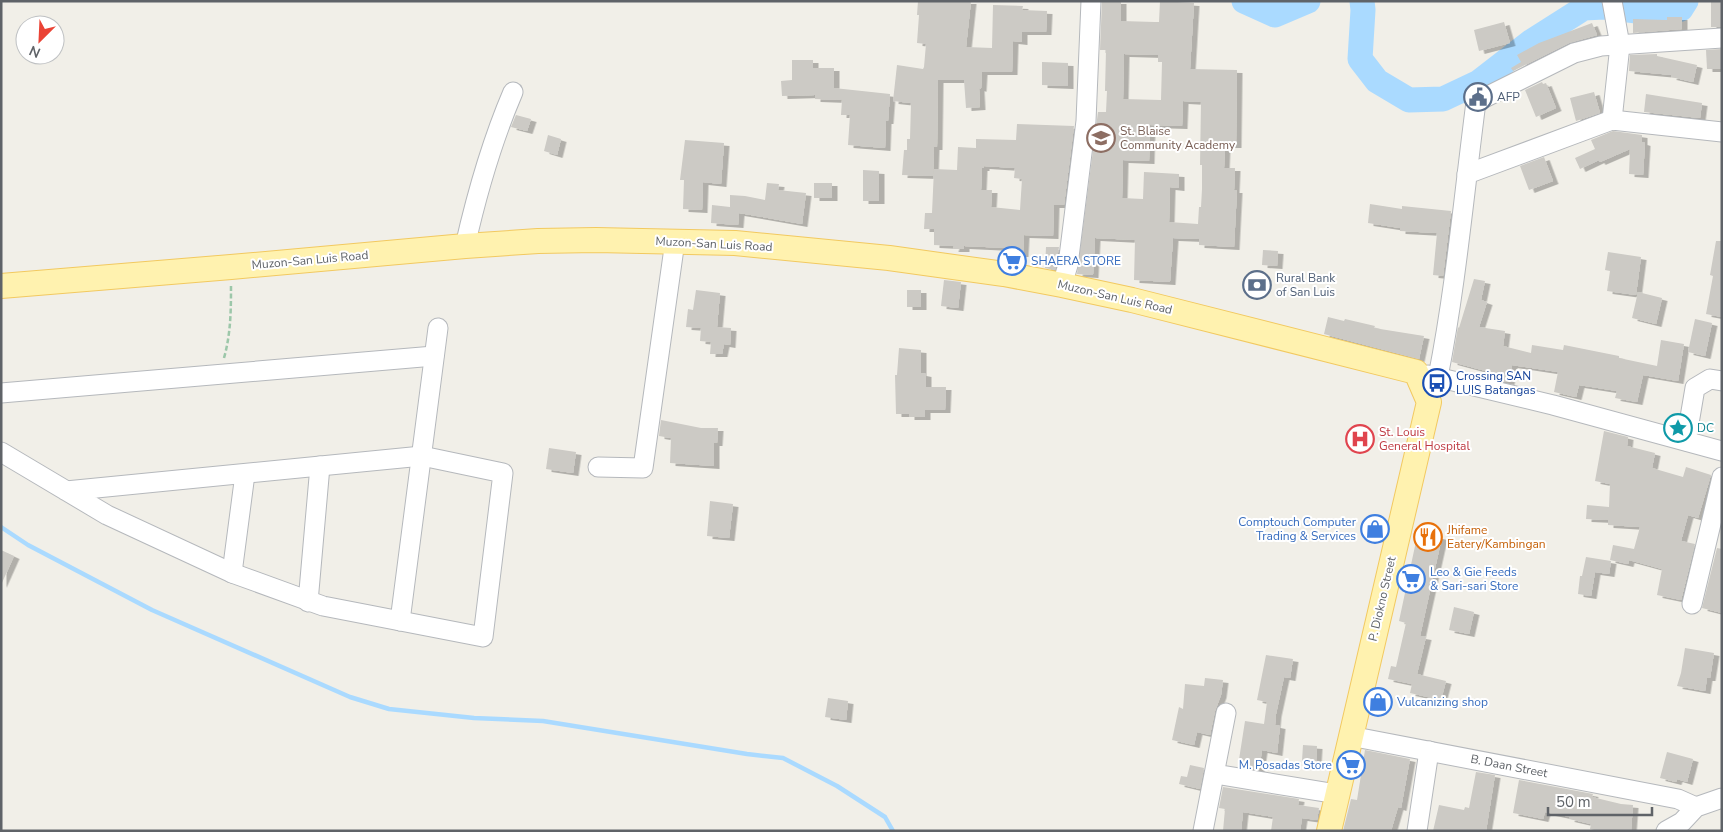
<svg xmlns="http://www.w3.org/2000/svg" width="1723" height="832" viewBox="0 0 1723 832" font-family="'Nunito Sans',sans-serif">
<defs>
<filter id="shadow"><feDropShadow dx="5.5" dy="3" stdDeviation="0" flood-color="#0004"/></filter>
</defs>
<rect width="100%" height="100%" fill="#f1efe8"/>
<g fill="none" stroke-linecap="round" stroke-linejoin="round">
<polyline stroke="#aadaff" stroke-width="4.5" points="1,527 28,545 152,610 350,697 389,709 474,718 543,721 747,754 783,758 837,786 885,817 893,831"/>
<g stroke="#aadaff" stroke-width="25">
<polyline points="1244,1 1275,15 1308,1"/>
<polyline points="1362,1 1363,10 1360,59 1377,81 1409,100 1443,99 1479,82 1532,41 1584,8 1604,7 1661,14 1681,9 1686,1"/>
</g>
</g>
<g fill="#cccac5" fill-rule="evenodd" filter="url(#shadow)">
<polygon points="918,1 971,1 966,47 992,48 993,5 1023,6 1022,10 1047,11 1046,32 1022,32 1022,42 1013,41 1012,72 982,72 981,89 979,88 980,107 966,108 964,80 938,80 937,147 934,147 933,176 902,175 904,150 907,150 907,139 910,139 911,103 893,101 897,65 923,69 924,67 926,44 917,43 919,15 917,15"/>
<path d="M1102 1H1121V21L1155 22H1159L1160 1 1194 3 1190 69 1237 70 1236 145H1225L1224 168H1235L1234 190H1237L1234 247 1199 245V239L1173 238 1170 282 1134 280 1135 240 1095 238 1093 275 1077 274 1098 112H1106L1107 91H1105L1106 50H1100ZM1124 54 1158 55V62H1162L1161 100 1123 99ZM1183 101 1201 102 1200 165H1202V189L1201 207H1199L1198 224 1169 222 1170 187 1179 188V174L1144 172 1143 199 1122 198 1123 160 1149 161 1150 125 1182 126Z"/>
<rect x="1711" y="1" width="11" height="26"/>
<polygon points="1667,17 1682,17 1682,29 1633,33 1633,19 1667,20"/>
<polygon points="1504,22 1510,43 1479,51 1474,30"/>
<polygon points="1592,23 1597,35 1569,43 1513,71 1511,68 1521,62 1517,55 1539,43"/>
<polygon points="1722,49 1722,69 1707,69 1706,50"/>
<polygon points="1657,54 1657,56 1697,65 1693,82 1671,77 1672,75 1629,71 1630,55"/>
<polygon points="792,60 813,60 813,68 834,68 834,88 890,94 888,121 886,121 885,148 848,145 850,115 841,115 842,100 815,99 815,95 782,96 781,81 792,80"/>
<polygon points="1042,62 1068,63 1068,86 1042,85"/>
<polygon points="1542,82 1543,84 1546,83 1556,108 1536,117 1525,90"/>
<polygon points="1594,92 1600,113 1576,121 1570,98"/>
<polygon points="1646,94 1702,103 1700,118 1644,112"/>
<polygon points="516,115 531,119 527,131 511,127"/>
<path d="M1017 124 1074 126 1064 205H1054L1053 236 1024 235 1023 254H1006V248L964 246V249H953L954 246 934 245V229H924L925 213H932L934 169 957 170 958 147 976 148V139L1016 140ZM984 166 1015 168 1014 178 1022 179 1020 210 991 207 992 190H981L982 168H984Z"/>
<polygon points="1613,131 1642,135 1642,142 1645,143 1643,175 1629,174 1630,149 1600,162 1599,160 1580,169 1575,158 1595,149 1591,140"/>
<polygon points="548,135 561,139 557,155 544,151"/>
<polygon points="685,140 724,143 721,184 703,182 702,210 683,209 684,180 680,180"/>
<polygon points="1544,157 1553,181 1529,190 1520,166"/>
<polygon points="863,170 879,171 879,201 863,201"/>
<polygon points="767,183 779,184 778,190 806,193 802,224 739,213 738,225 711,223 712,205 730,207 730,195 745,196 765,200"/>
<rect x="814" y="183" width="18" height="15"/>
<polygon points="1370,204 1402,209 1402,206 1451,211 1443,276 1433,275 1437,233 1400,231 1400,228 1368,223"/>
<polygon points="1716,241 1722,241 1722,317 1706,314 1713,276 1710,275"/>
<polygon points="1046,247 1059,247 1055,270 1045,268"/>
<polygon points="1263,250 1278,251 1277,266 1262,265"/>
<polygon points="1608,252 1641,257 1636,295 1607,291 1610,271 1605,270"/>
<polygon points="1474,279 1485,281 1481,300 1487,302 1479,327 1505,331 1503,346 1531,353 1532,345 1563,350 1564,345 1619,356 1619,358 1657,366 1661,340 1684,344 1678,381 1643,375 1637,402 1615,398 1617,391 1579,385 1576,397 1554,392 1558,372 1512,365 1509,382 1492,379 1493,373 1452,362 1458,327 1459,328"/>
<polygon points="944,280 961,282 958,308 941,306"/>
<polygon points="696,290 720,293 717,327 731,328 730,345 724,344 722,354 710,354 711,342 700,341 701,328 686,327 688,309 693,310"/>
<rect x="907" y="290" width="14" height="17"/>
<polygon points="1638,292 1662,298 1656,324 1632,318"/>
<polygon points="1328,317 1344,321 1345,319 1375,326 1374,328 1424,336 1419,359 1324,334"/>
<polygon points="1695,319 1712,323 1705,356 1688,352"/>
<polygon points="899,348 921,350 921,373 926,374 926,387 946,387 945,410 925,410 925,417 909,417 909,414 896,414 895,375 897,375"/>
<polygon points="661,420 701,428 718,428 717,443 714,443 714,466 670,463 671,438 659,436"/>
<polygon points="1604,431 1628,437 1627,446 1655,453 1652,468 1683,477 1686,467 1711,475 1698,518 1688,515 1681,541 1695,544 1681,600 1657,595 1662,569 1629,560 1628,564 1610,560 1613,545 1634,549 1640,527 1608,525 1608,520 1586,519 1587,505 1609,507 1610,484 1595,481"/>
<polygon points="549,448 576,452 573,473 546,469"/>
<polygon points="710,501 733,504 729,538 707,536"/>
<polygon points="1372,519 1387,523 1382,541 1367,536"/>
<polygon points="1418,532 1442,537 1420,636 1426,637 1417,674 1446,681 1441,700 1410,693 1412,684 1388,679 1391,666 1396,667 1406,623 1399,621"/>
<polygon points="1717,548 1722,549 1722,613 1702,608"/>
<polygon points="1,550 14,556 1,585"/>
<polygon points="1586,557 1611,561 1609,574 1595,572 1591,596 1578,594 1580,576 1582,576"/>
<polygon points="1454,607 1474,612 1469,634 1449,630"/>
<polygon points="1685,648 1714,653 1710,678 1707,678 1705,691 1677,686 1681,673"/>
<polygon points="1266,655 1293,659 1290,678 1284,677 1276,714 1275,725 1280,726 1277,753 1262,750 1259,770 1238,766 1245,721 1264,724 1267,702 1257,700"/>
<polygon points="1205,678 1223,680 1221,695 1215,711 1210,735 1197,732 1194,745 1172,740 1179,707 1183,709 1185,684 1204,686"/>
<polygon points="828,698 848,701 846,720 825,717"/>
<polygon points="1303,745 1317,746 1316,762 1302,761"/>
<polygon points="1365,750 1410,759 1401,808 1398,807 1391,831 1343,831 1351,799 1357,800"/>
<polygon points="1667,752 1693,759 1687,782 1677,779 1676,782 1660,778"/>
<polygon points="1190,765 1204,768 1200,789 1179,784 1181,776 1187,777"/>
<polygon points="1476,772 1495,775 1486,831 1433,831 1439,805 1464,810 1465,807 1469,808"/>
<polygon points="1519,780 1593,794 1592,797 1621,804 1633,805 1631,831 1598,831 1590,829 1591,824 1569,819 1570,817 1545,812 1543,819 1513,813"/>
<polygon points="1223,787 1299,799 1298,805 1319,808 1317,820 1302,818 1300,831 1271,831 1273,817 1243,812 1241,831 1223,831 1225,809 1219,808"/>
</g>
<g fill="none" stroke-linecap="round" stroke-linejoin="round">
<defs>
<g id="minor">
<polyline points="1612,120 1620,45 1612,1"/>
<polyline points="1467,174 1612,120 1722,132"/>
<path d="M465 246C477 193 492 141 513 92"/>
<polyline points="1062,285 1068,265 1086,121 1091,1"/>
<polyline points="1428,375 1553,405 1722,451"/>
<path d="M1438 377C1456 286 1464 194 1476 102L1574 53 1601 46 1722 38"/>
<polyline points="1,393 434,356"/>
<polyline points="1686,441 1695,388 1710,379 1722,381"/>
<polyline points="1,452 107,515 232,573 323,606 483,637 503,473 422,456 66,491"/>
<polyline points="598,467 643,468 675,241"/>
<polyline points="232,573 245,474"/>
<polyline points="308,602 320,466"/>
<polyline points="1692,604 1722,477"/>
<polyline points="400,621 438,328"/>
<polyline points="1350,736 1678,799 1696,807"/>
<polyline points="1215,774 1337,794"/>
<polyline points="1203,831 1226,713"/>
<polyline points="1417,831 1429,751"/>
<polyline points="1666,831 1682,822 1696,807 1722,798"/>
</g>
<polyline id="major" points="1,286 231,267 465,246 538,241 596,240 735,243 889,258 1004,274 1062,285 1132,300 1416,372 1429,402 1329,831"/>
</defs>
<use href="#minor" stroke="#b5b8bc" stroke-width="21"/>
<use href="#major" stroke="#f2c960" stroke-width="26"/>
<path stroke="#9cc7a9" stroke-width="2.5" stroke-dasharray="5 2.5" stroke-linecap="butt" d="M224 358C231 333 231 309 231 284"/>
<use href="#minor" stroke="#fff" stroke-width="19"/>
<use href="#major" stroke="#fff2af" stroke-width="24"/>
</g>
<defs>
<symbol id="civic-ring" viewBox="-11 -11 22 22"><circle r="9.5" fill="#fff" stroke="#5c6f8a" stroke-width="1.5"/><path d="M-.6-6.5H3V-4.5H.6V-3L4-1V1h2V6H-6V1h2V-1L-.6-3ZM-1.2 2.5V6h2.4V2.5Z" fill="#5c6f8a"/></symbol>
<symbol id="school-ring" viewBox="-11 -11 22 22"><circle r="9.5" fill="#fff" stroke="#8d6e63" stroke-width="1.5"/><path d="M0-5L7-2L0 1L-7-2ZM-4 1L0 2.5L4 1V4Q0 6-4 4Z" fill="#8d6e63"/></symbol>
<symbol id="supermarket-ring" viewBox="-11 -11 22 22"><circle r="9.5" fill="#fff" stroke="#3f7fe0" stroke-width="1.5"/><path d="M-6-5.5h2.5l.6 2H6L4.5 2H-2.5L-4.4-4H-6ZM-1.5 3.2a1.3 1.3 0 1 0 .1 0ZM3 3.2a1.3 1.3 0 1 0 .1 0Z" fill="#3f7fe0"/></symbol>
<symbol id="bank-ring" viewBox="-11 -11 22 22"><circle r="9.5" fill="#fff" stroke="#5c6f8a" stroke-width="1.5"/><path d="M-6-4H6V4H-6ZM0-2.3a2.3 2.3 0 1 0 0 4.6a2.3 2.3 0 1 0 0-4.6Z" fill="#5c6f8a"/></symbol>
<symbol id="bus-ring" viewBox="-11 -11 22 22"><circle r="9.5" fill="#fff" stroke="#1a4fb4" stroke-width="1.5"/><path d="M-5-6H5V4H4V6H2V4H-2V6H-4V4H-5ZM-3.5-4V0h7V-4ZM-3.5 1.2v1.5H-2V1.2ZM2 1.2v1.5H3.5V1.2Z" fill="#1a4fb4"/></symbol>
<symbol id="sight-ring" viewBox="-11 -11 22 22"><circle r="9.5" fill="#fff" stroke="#0f9aa8" stroke-width="1.5"/><path d="M0-6L1.8-2.2L6-1.7L2.9 1.2L3.7 5.4L0 3.3L-3.7 5.4L-2.9 1.2L-6-1.7L-1.8-2.2Z" fill="#0f9aa8"/></symbol>
<symbol id="hospital-ring" viewBox="-11 -11 22 22"><circle r="9.5" fill="#fff" stroke="#e0444e" stroke-width="1.5"/><path d="M-5-5h3v3.5h4V-5h3V5h-3V1.5h-4V5h-3Z" fill="#e0444e"/></symbol>
<symbol id="shop-ring" viewBox="-11 -11 22 22"><circle r="9.5" fill="#fff" stroke="#3f7fe0" stroke-width="1.5"/><path d="M-5-2.5h2.3a2.7 3.5 0 0 1 5.4 0H5L5.5 6h-11ZM-1.5-2.5h3a1.5 2.3 0 0 0-3 0Z" fill="#3f7fe0"/></symbol>
<symbol id="restaurant-ring" viewBox="-11 -11 22 22"><circle r="9.5" fill="#fff" stroke="#e8710a" stroke-width="1.5"/><path d="M-5-6h1v4h1v-4h1v4h1v-4h1v5L-1.5 .5V6h-2V.5L-5-1ZM5-6V6H3V1.5H1.5Q1.5-4 5-6Z" fill="#e8710a"/></symbol>
</defs>
<g fill-rule="evenodd">
<use href="#civic-ring" x="1462" y="81" width="32" height="32"/>
<use href="#school-ring" x="1085" y="122" width="32" height="32"/>
<use href="#supermarket-ring" x="996" y="245" width="32" height="32"/>
<use href="#bank-ring" x="1241" y="269" width="32" height="32"/>
<use href="#bus-ring" x="1421" y="367" width="32" height="32"/>
<use href="#sight-ring" x="1662" y="412" width="32" height="32"/>
<use href="#hospital-ring" x="1344" y="423" width="32" height="32"/>
<use href="#shop-ring" x="1359" y="513" width="32" height="32"/>
<use href="#restaurant-ring" x="1412" y="521" width="32" height="32"/>
<use href="#supermarket-ring" x="1395" y="563" width="32" height="32"/>
<use href="#shop-ring" x="1362" y="686" width="32" height="32"/>
<use href="#supermarket-ring" x="1335" y="749" width="32" height="32"/>
</g>
<g text-anchor="middle" dominant-baseline="central" stroke-width="4" stroke-linejoin="round" paint-order="stroke">
<g font-size="12" fill="#4e5e75" stroke="#fff" text-anchor="start">
<text x="1497" y="97">AFP</text>
<text x="1276" y="278">Rural Bank<tspan x="1276" dy="14">of San Luis</tspan></text>
</g>
<g font-size="12" fill="#785e54" stroke="#fff" text-anchor="start">
<text x="1120" y="131">St. Blaise<tspan x="1120" dy="14">Community Academy</tspan></text>
</g>
<g font-size="12" fill="#5f6368" stroke="#fff">
<text transform="translate(714 244) rotate(3)">Muzon-San Luis Road</text>
<text transform="translate(310 260) rotate(-5)">Muzon-San Luis Road</text>
<text transform="translate(1115 297) rotate(13)">Muzon-San Luis Road</text>
<text transform="translate(1382 599) rotate(-77)">P. Diokno Street</text>
<text transform="translate(1509 766) rotate(11)">B. Daan Street</text>
</g>
<g font-size="12" fill="#366cbe" stroke="#fff" text-anchor="start">
<text x="1031" y="261">SHAERA STORE</text>
<text x="1356" y="522" text-anchor="end">Comptouch Computer<tspan x="1356" dy="14">Trading &amp; Services</tspan></text>
<text x="1430" y="572">Leo &amp; Gie Feeds<tspan x="1430" dy="14">&amp; Sari-sari Store</tspan></text>
<text x="1397" y="702">Vulcanizing shop</text>
<text x="1332" y="765" text-anchor="end">M. Posadas Store</text>
</g>
<g font-size="12" fill="#164399" stroke="#fff" text-anchor="start">
<text x="1456" y="376">Crossing SAN<tspan x="1456" dy="14">LUIS Batangas</tspan></text>
</g>
<g font-size="12" fill="#0d838f" stroke="#fff" text-anchor="start">
<text x="1697" y="428">DC</text>
</g>
<g font-size="12" fill="#be3a42" stroke="#fff" text-anchor="start">
<text x="1379" y="432">St. Louis<tspan x="1379" dy="14">General Hospital</tspan></text>
</g>
<g font-size="12" fill="#c56008" stroke="#fff" text-anchor="start">
<text x="1447" y="530">Jhifame<tspan x="1447" dy="14">Eatery/Kambingan</tspan></text>
</g>
</g>
<rect width="1723" height="832" fill="none" stroke="#5f6368" stroke-width="5"/>
<g transform="translate(40 40) rotate(204)"><circle r="24" fill="#ffffff" stroke="#bfc1c3"/>
<path d="M0-4L9 19L0 12L-9 19Z" fill="#ea4335"/>
<text y="-8" font-size="14" font-weight="bold" text-anchor="middle" fill="#5f6368">N</text>
</g>
<path d="M1548 807v8h104v-8" fill="none" stroke="#5f6368" stroke-width="2.5"/>
<text x="1556" y="807" font-size="15" fill="#5f6368" stroke="#ffffff" stroke-width="4" paint-order="stroke">50 m</text>
</svg>
